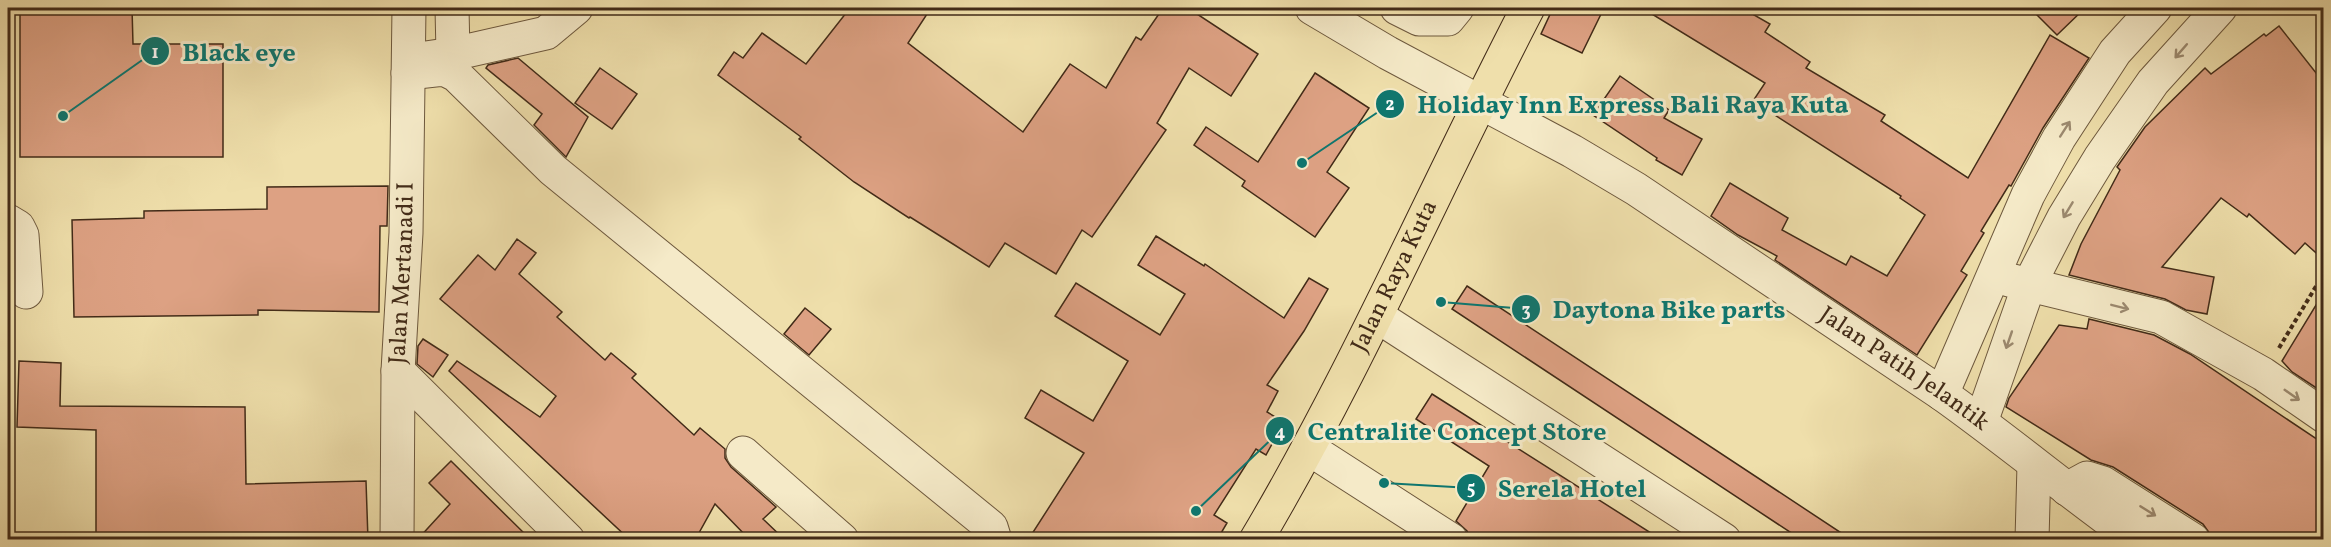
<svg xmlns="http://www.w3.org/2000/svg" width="2331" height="547" viewBox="0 0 2331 547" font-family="Vollkorn,serif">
<rect width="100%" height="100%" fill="#efdfab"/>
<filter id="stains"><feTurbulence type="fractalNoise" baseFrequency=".00333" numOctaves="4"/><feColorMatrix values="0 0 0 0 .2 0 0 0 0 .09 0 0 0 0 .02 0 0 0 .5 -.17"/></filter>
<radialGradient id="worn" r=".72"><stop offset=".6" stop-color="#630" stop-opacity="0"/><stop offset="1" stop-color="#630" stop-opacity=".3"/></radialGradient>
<g fill="#dda183" stroke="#422b18" stroke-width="1.5">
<polygon points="20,8 132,8 133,44 223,44 223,157 20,157"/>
<polygon points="850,8 931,8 908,43 1023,132 1070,64 1106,88 1136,37 1141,40 1163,8 1188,8 1258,54 1231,96 1189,68 1157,123 1166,130 1092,237 1082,230 1056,274 1005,243 989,267 953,244 910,217 909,218 854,182 799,139 801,137 718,75 734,52 743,58 762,33 806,64"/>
<polygon points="1553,8 1604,8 1582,53 1541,34"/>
<polygon points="1642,8 1742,8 1770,24 1765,32 1810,62 1806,68 1885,115 1881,121 1968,178 2050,35 2089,58 2043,128 2011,186 2009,185 1981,231 1984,233 1961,271 1967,275 1917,355 1775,260 1777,256 1738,235 1711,216 1730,183 1788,218 1782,230 1846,265 1851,256 1887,276 1925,215 1900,198 1901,196 1753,101 1765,83"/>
<polygon points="2030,8 2085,8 2057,35"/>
<polygon points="2279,26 2324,83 2324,260 2305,243 2295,254 2249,214 2247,217 2221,198 2162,267 2214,277 2207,314 2186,310 2165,299 2069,275 2081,244 2120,170 2117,167 2145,127 2205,68 2211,74 2264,34 2266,36"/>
<polygon points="518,58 588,117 566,157 534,125 542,114 486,68 488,65"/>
<polygon points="600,68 637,94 612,129 575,103"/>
<polygon points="1315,73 1369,108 1327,172 1349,188 1315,237 1242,186 1245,181 1194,145 1206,127 1258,162"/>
<polygon points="1620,76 1669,110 1664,118 1702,139 1682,175 1656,160 1657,158 1593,115"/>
<polygon points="388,186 387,226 380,226 379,312 258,310 258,315 74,317 72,220 144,218 144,211 267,209 267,187"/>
<polygon points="1156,236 1204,266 1205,264 1284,318 1309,278 1328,289 1304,331 1267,385 1278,391 1267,412 1284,422 1266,455 1256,449 1214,515 1227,523 1217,540 1028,540 1084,453 1025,418 1041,390 1093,421 1128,361 1055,316 1076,283 1160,335 1185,294 1138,265"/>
<polygon points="517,239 536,253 519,274 562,312 557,317 605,360 611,353 636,374 632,378 694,435 700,428 725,449 725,458 731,467 776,507 763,519 785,540 750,540 715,504 695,540 630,540 449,371 457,361 540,417 556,396 440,299 478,255 495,270"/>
<polygon points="1467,286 1852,540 1802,540 1452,309"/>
<polygon points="2324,292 2324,393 2292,372 2282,361"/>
<polygon points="805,308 831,329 809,355 784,334"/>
<polygon points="2089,319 2154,335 2190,354 2324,444 2324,540 2219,540 2210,534 2203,524 2113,467 2091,460 2006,407 2009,398 2059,325 2087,329"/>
<polygon points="423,339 448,355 433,377 417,364 418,346"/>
<polygon points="19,361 61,363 60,406 245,407 246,484 366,481 368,540 96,540 96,430 17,427"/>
<polygon points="1432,394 1662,540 1474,540 1469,536 1467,531 1456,521 1489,466 1416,419"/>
<polygon points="451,461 531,540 417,540 450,504 429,483"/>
</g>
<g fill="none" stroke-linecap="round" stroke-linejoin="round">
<defs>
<g id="minor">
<polyline points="452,8 453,54"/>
<path id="s1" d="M1312 8 1388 53 1572 151 1636 189 1942 394C2008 441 2070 493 2136 540"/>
<polyline points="1397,8 1419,19 1448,19 1457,8"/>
<polyline points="419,59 453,54 546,33 576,8"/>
<polyline points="408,73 444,69 456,75 553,170 991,527 995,540"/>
<polyline points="8,221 18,227 22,235 26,292"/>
<polyline points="2009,280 2161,317 2263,374 2324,416"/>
<polyline points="1377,316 1724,540"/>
<polyline points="398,371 568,540"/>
<polyline points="1942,394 2028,195 2059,138 2115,52 2155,8"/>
<polyline points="1981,422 2029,285 2064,217 2100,158 2153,82 2220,8"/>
<polyline points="1308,448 1451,540"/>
<polyline points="743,453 842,540"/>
<polyline points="2067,489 2087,478 2103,483 2193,540"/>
<path id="s2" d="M397 540 398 371 406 233 409 8"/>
<polyline points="2032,540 2034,465"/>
</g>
<g id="major">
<path id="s3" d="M1256 540C1358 368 1436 185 1528 8"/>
</g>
</defs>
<use href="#minor" stroke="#6d583d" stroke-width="35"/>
<use href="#major" stroke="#422b18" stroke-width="35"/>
<polyline stroke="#422b18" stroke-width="4" stroke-dasharray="4.5 3" stroke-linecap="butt" points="2279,348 2324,273"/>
<use href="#minor" stroke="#f5eac8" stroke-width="33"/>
<use href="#major" stroke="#efdfab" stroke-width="33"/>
</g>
<defs><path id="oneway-shaft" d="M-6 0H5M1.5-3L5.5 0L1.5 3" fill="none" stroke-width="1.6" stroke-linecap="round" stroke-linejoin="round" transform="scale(1.5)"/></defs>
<g stroke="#9c8a70">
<use href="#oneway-shaft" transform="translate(2181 51) rotate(131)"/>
<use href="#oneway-shaft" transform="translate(2065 129) rotate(-57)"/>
<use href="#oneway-shaft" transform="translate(2068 210) rotate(121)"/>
<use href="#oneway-shaft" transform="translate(2120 307) rotate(14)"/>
<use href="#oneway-shaft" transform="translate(2009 340) rotate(109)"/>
<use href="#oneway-shaft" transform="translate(2292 395) rotate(35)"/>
<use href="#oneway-shaft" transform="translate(2148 511) rotate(32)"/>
</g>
<g text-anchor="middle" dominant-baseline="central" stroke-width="6" stroke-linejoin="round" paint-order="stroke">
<g font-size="24" fill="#422b18" stroke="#f5eac8">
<text stroke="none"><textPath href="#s2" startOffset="267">Jalan Mertanadi I</textPath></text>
<text stroke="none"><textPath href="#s3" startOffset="298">Jalan Raya Kuta</textPath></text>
<text stroke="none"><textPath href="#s1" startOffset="694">Jalan Patih Jelantik</textPath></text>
</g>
</g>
<path fill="none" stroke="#0f766e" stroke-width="2" d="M63 116L155 51M1302 163L1390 104M1441 302L1526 309M1196 511L1280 431M1384 483L1471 488"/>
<g fill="#0f766e" stroke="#f5eac8" stroke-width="2">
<circle cx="63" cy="116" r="6"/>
<circle cx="1302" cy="163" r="6"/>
<circle cx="1441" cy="302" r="6"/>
<circle cx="1196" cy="511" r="6"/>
<circle cx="1384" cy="483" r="6"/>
<circle cx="155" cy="51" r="15"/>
<circle cx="1390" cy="104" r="15"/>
<circle cx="1526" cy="309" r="15"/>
<circle cx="1280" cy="431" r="15"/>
<circle cx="1471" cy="488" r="15"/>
</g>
<g font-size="18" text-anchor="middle" font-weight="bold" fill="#fff">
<text x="155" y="58">1</text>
<text x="1390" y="110">2</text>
<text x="1526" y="316">3</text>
<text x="1280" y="438">4</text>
<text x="1471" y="494">5</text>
</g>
<g font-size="26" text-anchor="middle" font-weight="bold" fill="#0f766e" stroke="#f5eac8" stroke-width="6" stroke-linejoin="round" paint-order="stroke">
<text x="239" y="61">Black eye</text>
<text x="1633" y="113">Holiday Inn Express Bali Raya Kuta</text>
<text x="1669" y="318">Daytona Bike parts</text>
<text x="1457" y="440">Centralite Concept Store</text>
<text x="1572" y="497">Serela Hotel</text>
</g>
<rect width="2331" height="547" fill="none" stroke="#efdfab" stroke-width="30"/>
<rect x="9" y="9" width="2313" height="529" fill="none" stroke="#422b18" stroke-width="3"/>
<rect x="15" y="15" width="2301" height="517" fill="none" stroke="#422b18" stroke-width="1.5"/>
<rect width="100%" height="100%" filter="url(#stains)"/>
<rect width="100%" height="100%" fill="url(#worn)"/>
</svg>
